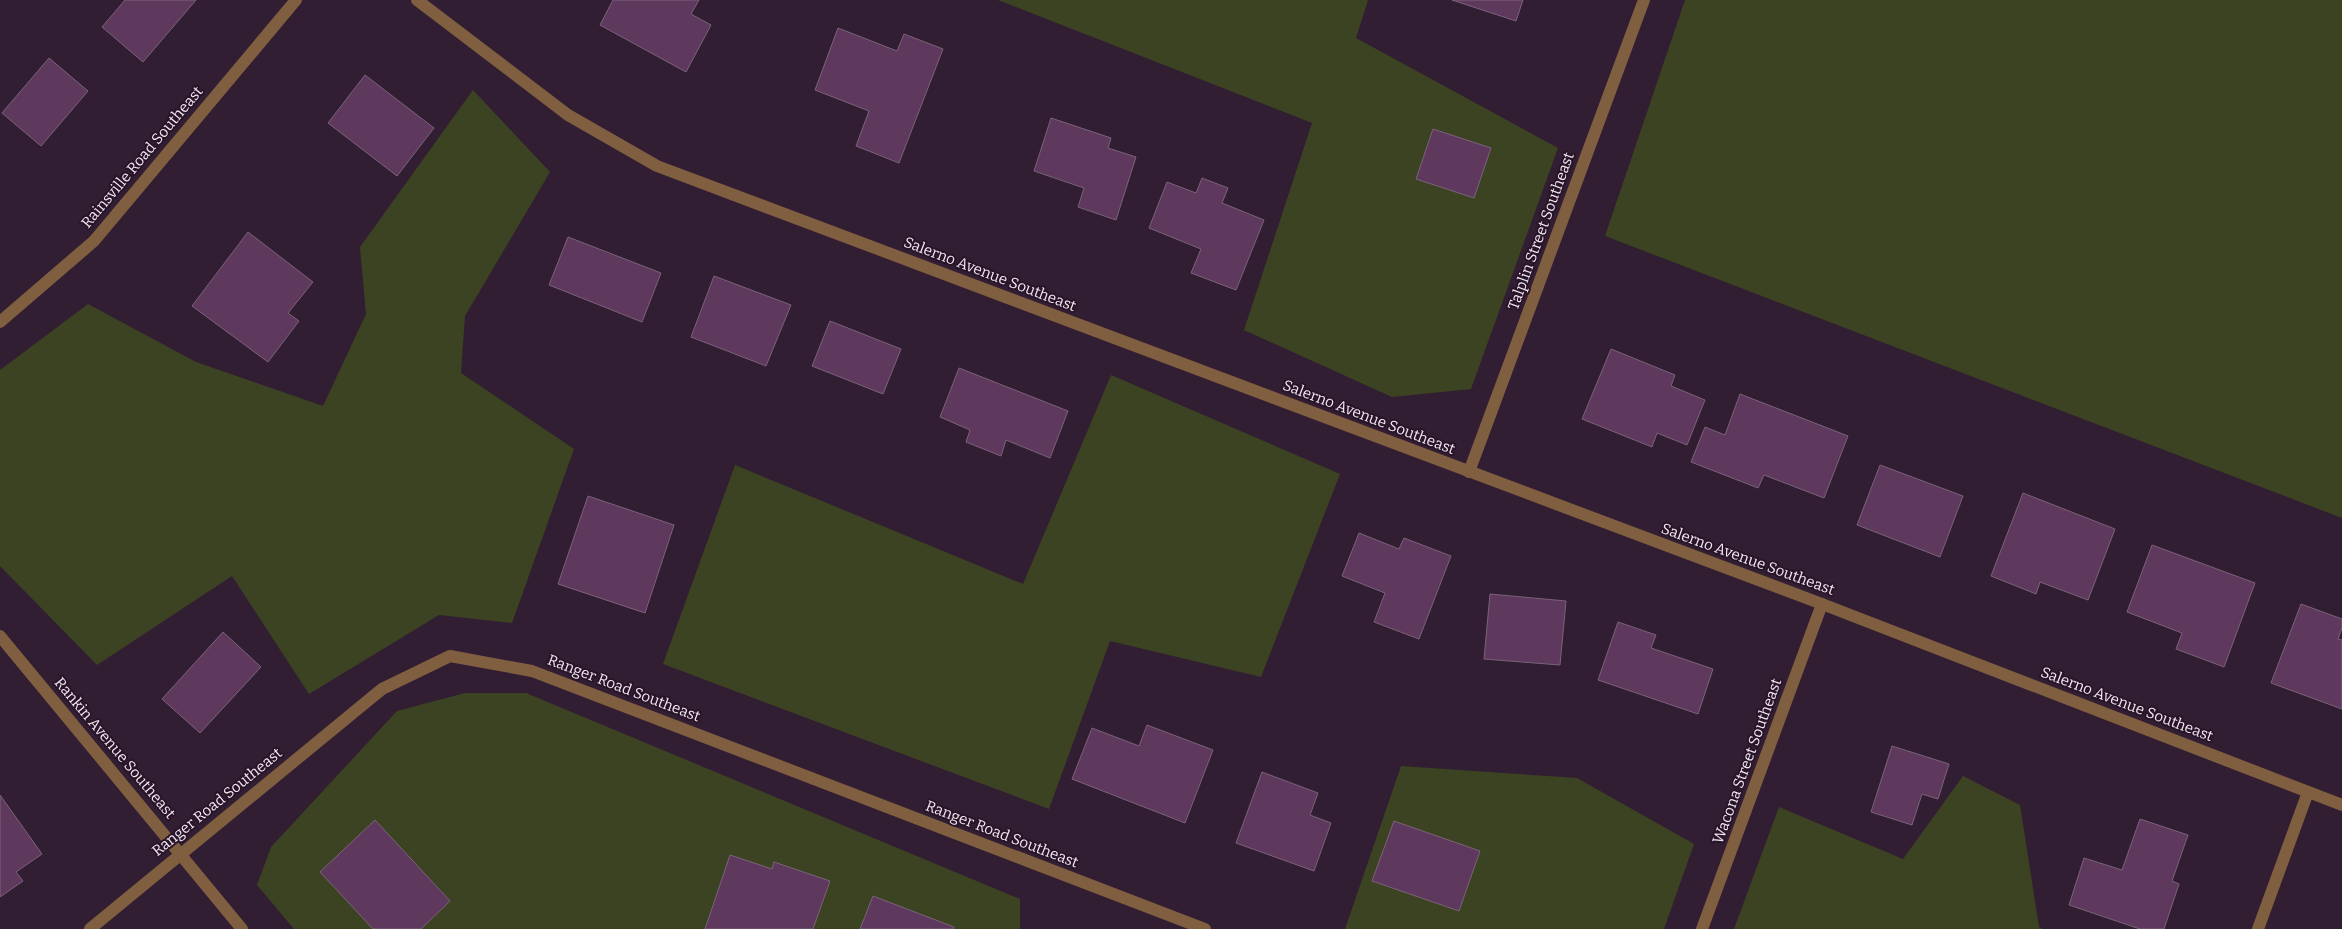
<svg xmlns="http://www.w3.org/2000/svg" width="2342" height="929" viewBox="0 0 2342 929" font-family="Bitter,serif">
<rect width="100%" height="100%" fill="#321e32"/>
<g fill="#3c4322">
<polygon points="998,0 1368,0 1356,38 1558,148 1471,389 1392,397 1244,330 1312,123"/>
<polygon points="1685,0 2342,0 2342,518 1605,236"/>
<polygon points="473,90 550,172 465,316 461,373 574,449 512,623 439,615 309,694 232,576 97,665 0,566 0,370 88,304 196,362 323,406 366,314 360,247"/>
<polygon points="1111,375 1340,474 1261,677 1110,641 1049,809 663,664 735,465 1023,584"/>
<polygon points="465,693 526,693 1020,899 1020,929 294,929 257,885 271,847 397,711"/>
<polygon points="1401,766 1577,778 1694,844 1664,929 1345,929"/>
<polygon points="1963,776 2020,805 2039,927 2042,929 1734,929 1779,807 1903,859"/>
</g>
<g fill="#5f385e" stroke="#7a6379">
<polygon points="125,0 196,0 143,62 102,27"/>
<polygon points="613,0 699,0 691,14 711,25 686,72 600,25"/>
<polygon points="1452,0 1523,0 1516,21"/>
<polygon points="838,28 897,51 904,34 943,49 899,163 856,146 869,111 815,90"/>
<polygon points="49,58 88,91 41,146 2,113"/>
<polygon points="365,75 434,128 397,176 328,123"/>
<polygon points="1051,118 1111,138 1108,148 1136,157 1116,220 1078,207 1084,188 1034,171"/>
<polygon points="1433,129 1491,148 1474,198 1416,179"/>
<polygon points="1202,178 1228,188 1222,203 1264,220 1236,290 1191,273 1201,249 1149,228 1167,182 1196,193"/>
<polygon points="248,232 313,282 288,313 299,321 268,362 192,306"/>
<polygon points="568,237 661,273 642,322 549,285"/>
<polygon points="714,276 791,305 766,366 691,337"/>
<polygon points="830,321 901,349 883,394 812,366"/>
<polygon points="1611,349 1675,375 1671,386 1705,400 1687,445 1657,433 1652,447 1582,419"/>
<polygon points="959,368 1068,411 1050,458 1006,440 1001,456 966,442 970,430 940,417"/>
<polygon points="1740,394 1848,436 1824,498 1764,475 1758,488 1691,462 1705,427 1725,435"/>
<polygon points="1880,465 1963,496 1940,557 1857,525"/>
<polygon points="2023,493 2115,529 2088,600 2040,582 2036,594 1991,576"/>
<polygon points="588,496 674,525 645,613 558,584"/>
<polygon points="1359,533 1399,549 1404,538 1451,556 1419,639 1374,622 1385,593 1342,576"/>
<polygon points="2152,545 2255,583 2224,667 2176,649 2182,633 2127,612"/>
<polygon points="1490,594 1566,601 1560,665 1484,659"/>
<polygon points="2301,604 2342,619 2342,628 2338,639 2342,640 2342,709 2271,683"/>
<polygon points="1618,622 1656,635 1651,648 1713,669 1698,714 1598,680"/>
<polygon points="223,632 261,667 200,733 162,699"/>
<polygon points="1147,725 1213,750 1185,823 1072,779 1092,728 1139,746"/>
<polygon points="1892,746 1949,764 1938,799 1922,794 1912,825 1871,812"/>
<polygon points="1262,772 1318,793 1310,815 1331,823 1314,871 1236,843"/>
<polygon points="0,795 42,854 16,872 23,881 0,897"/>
<polygon points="2140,819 2188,835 2172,881 2179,884 2164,929 2140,929 2069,905 2084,858 2122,870"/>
<polygon points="375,820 450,901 421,929 373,929 320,872"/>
<polygon points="1394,821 1480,851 1459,911 1372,881"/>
<polygon points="730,855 772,869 774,862 830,881 813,929 705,929"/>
<polygon points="873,896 954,927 953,929 860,929"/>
</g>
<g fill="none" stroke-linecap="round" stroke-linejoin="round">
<g stroke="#805e40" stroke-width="12">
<polyline points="417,0 568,115 657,166 1822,604 2342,805"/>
<polyline points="0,322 94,241 296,0"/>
<polyline points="1469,472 1644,0"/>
<polyline points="0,636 242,929"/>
<polyline points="90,929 382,689 450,656 532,671 1205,929"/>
<polyline points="1702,929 1822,604"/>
<polyline points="2258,929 2308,792"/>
</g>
</g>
<g text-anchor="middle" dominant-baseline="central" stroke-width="4" stroke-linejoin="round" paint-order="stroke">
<g font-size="15" fill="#f4e7f4" stroke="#281528">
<text transform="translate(142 157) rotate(-50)">Rainsville Road Southeast</text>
<text transform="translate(1541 231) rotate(-70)">Talplin Street Southeast</text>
<text transform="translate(990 274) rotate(21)">Salerno Avenue Southeast</text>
<text transform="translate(1369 417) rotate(21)">Salerno Avenue Southeast</text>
<text transform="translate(1748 559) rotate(20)">Salerno Avenue Southeast</text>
<text transform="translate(624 688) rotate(21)">Ranger Road Southeast</text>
<text transform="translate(2127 704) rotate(21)">Salerno Avenue Southeast</text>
<text transform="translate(115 748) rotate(50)">Rankin Avenue Southeast</text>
<text transform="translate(1747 761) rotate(-70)">Wacona Street Southeast</text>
<text transform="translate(217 802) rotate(-39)">Ranger Road Southeast</text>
<text transform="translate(1002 834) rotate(21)">Ranger Road Southeast</text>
</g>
</g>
</svg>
